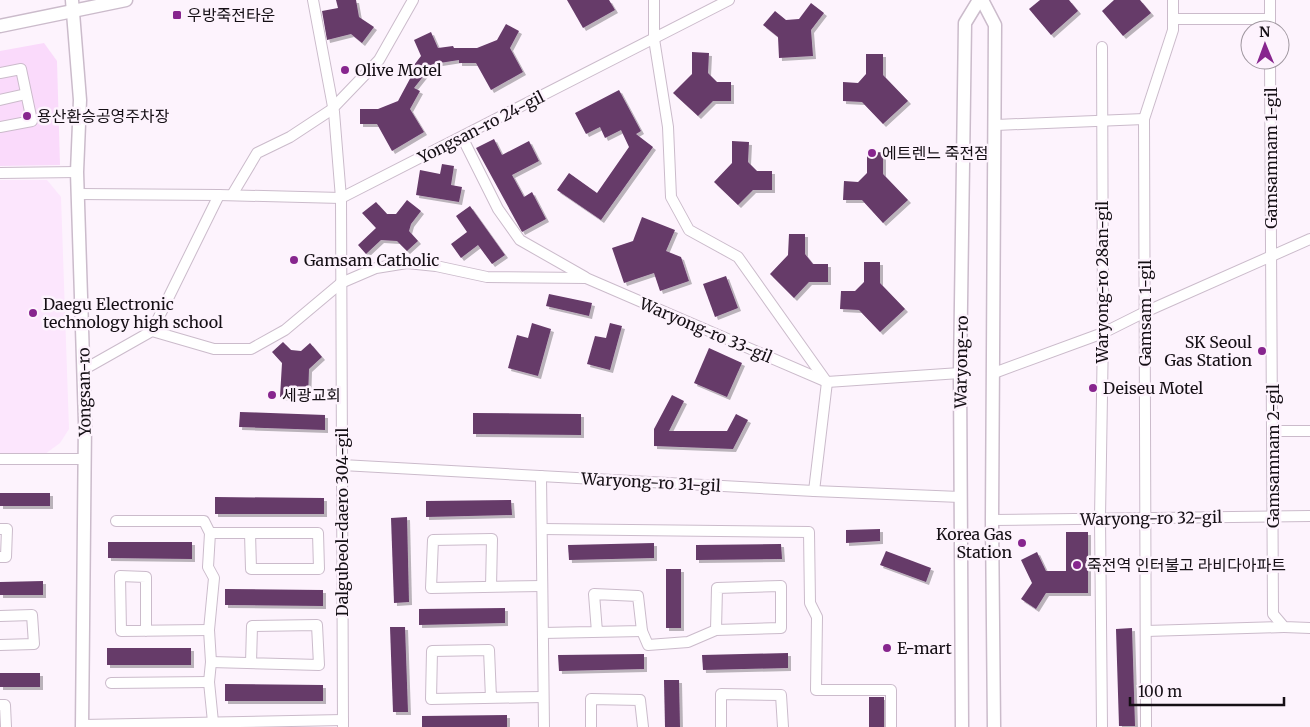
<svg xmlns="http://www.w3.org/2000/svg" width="1310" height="727" viewBox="0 0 1310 727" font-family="Merriweather,'Noto Sans KR',serif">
<defs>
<filter id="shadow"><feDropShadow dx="3" dy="3" stdDeviation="0" flood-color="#0004"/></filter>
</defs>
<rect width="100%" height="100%" fill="#fdf3fd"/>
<polygon fill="#fce6fd" points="0,180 47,180 61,197 69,429 60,443 45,454 0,454"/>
<polygon fill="#fadafb" points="44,43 57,61 60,165 0,166 0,51"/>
<g fill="#663a69" filter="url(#shadow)">
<polygon points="336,0 356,0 359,17 374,27 362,43 351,34 327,40 322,11 338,8"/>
<polygon points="567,0 609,0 615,10 583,28"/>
<polygon points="1040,0 1069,0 1078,11 1051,35 1029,9"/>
<polygon points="1114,0 1140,0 1151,13 1123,36 1102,11"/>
<polygon points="811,3 824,13 811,30 813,56 779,58 778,37 763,25 775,11 786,20 799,19"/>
<polygon points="506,24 519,31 510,48 523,72 491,90 476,63 459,63 459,60 433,64 414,88 420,91 410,109 424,132 392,151 377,124 360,124 360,109 378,109 398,101 412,75 408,73 421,56 414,40 431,32 438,48 453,46 454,48 477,48 497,40"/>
<polygon points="692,52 709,53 708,73 717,82 731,82 731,101 713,101 698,116 673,93 692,74"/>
<polygon points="866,54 883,54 883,75 908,101 883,124 862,102 843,101 843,82 858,83 866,74"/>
<polygon points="619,90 641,131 636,134 653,147 601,220 557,190 569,173 597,193 629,147 621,130 605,138 600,127 586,134 575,113"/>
<polygon points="494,139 502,155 529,141 539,161 512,175 524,197 532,192 546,219 522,232 476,148"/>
<polygon points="732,141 749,142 748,162 757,171 772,171 772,190 753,190 738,205 714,182 732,163"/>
<polygon points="883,152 883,174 908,200 883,223 862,200 843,200 844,181 858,182 867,173 867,153"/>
<polygon points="442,164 454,166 451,185 462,187 459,202 416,195 420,170 440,174"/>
<polygon points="407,200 421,211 411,224 409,231 418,241 407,251 397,241 381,240 366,254 358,245 376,228 362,213 376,202 387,214 396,214"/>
<polygon points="470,206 505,255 492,264 478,245 461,258 451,244 467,232 456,216"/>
<polygon points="642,217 675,230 666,251 681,257 689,281 660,291 654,273 624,283 612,248 633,241"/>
<polygon points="789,234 805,234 805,254 813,264 828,264 828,282 809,282 794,298 770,274 788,255"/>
<polygon points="864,262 880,262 880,283 905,309 880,332 859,310 840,309 841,291 855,291 864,282"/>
<polygon points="726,276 738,308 715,317 703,284"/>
<polygon points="549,294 592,303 589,316 546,306"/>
<polygon points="532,323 551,329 538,376 508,368 517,335 528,338"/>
<polygon points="610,323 622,326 610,370 587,364 595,336 606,338"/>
<polygon points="283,342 291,350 301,351 310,343 322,357 309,369 308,399 280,397 282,363 272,352"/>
<polygon points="709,348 742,363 727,397 694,383"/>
<polygon points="672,395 684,401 669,431 727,431 736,414 748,420 733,449 654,446 654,429"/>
<polygon points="240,412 325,415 325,430 239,427"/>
<polygon points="473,413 581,414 581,435 473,434"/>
<rect x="0" y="493" width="50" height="13"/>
<polygon points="215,497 324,498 324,514 215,514"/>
<polygon points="511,500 512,515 426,517 426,501"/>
<polygon points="407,517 409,602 394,603 391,518"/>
<polygon points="880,529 880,541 846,543 846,530"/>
<polygon points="1066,532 1088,532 1088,593 1046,593 1036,609 1021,599 1032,583 1021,560 1037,552 1046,571 1066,571"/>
<polygon points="108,542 192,542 192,559 108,558"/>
<polygon points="654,543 654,558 569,560 568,545"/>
<polygon points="781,544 782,559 696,560 696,545"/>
<polygon points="886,551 931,568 926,582 880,565"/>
<rect x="666" y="569" width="15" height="59"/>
<polygon points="43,581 43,595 0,595 0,582"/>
<polygon points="225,589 323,590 323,606 225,605"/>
<polygon points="505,608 505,623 419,625 419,609"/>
<polygon points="390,627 405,627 408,712 393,712"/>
<polygon points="1132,628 1135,726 1119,726 1116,629"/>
<rect x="107" y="648" width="84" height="17"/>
<polygon points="788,653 788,668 703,670 702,655"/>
<polygon points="644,654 644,669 559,671 558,655"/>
<rect x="0" y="673" width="40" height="14"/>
<polygon points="664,680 679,680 680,727 665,727"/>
<polygon points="225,684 323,685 323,701 225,701"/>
<rect x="869" y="697" width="15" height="30"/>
<polygon points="507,715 507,727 422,727 422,716"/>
</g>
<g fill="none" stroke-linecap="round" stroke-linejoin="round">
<defs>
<g id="minor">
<polyline points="313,0 334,112 341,198 343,727"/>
<polyline points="654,0 654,39 668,127 671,197 689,230 738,257 826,381"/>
<polyline points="1270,0 1270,30"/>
<polyline points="1173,19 1270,19"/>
<polyline points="1102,47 1103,333 1100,518 1102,727"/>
<polyline points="1270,60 1273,614 1284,627 1310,628"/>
<polyline points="0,73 21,69 32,121 0,127"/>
<polyline points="0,100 26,94"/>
<polyline points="996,125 1144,119"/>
<polyline points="462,137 498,209 520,240 585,277"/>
<polyline points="0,173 77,172"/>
<polyline points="78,194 219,195 341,198 729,0"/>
<polyline points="232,195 257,153 290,137 331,110 379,60 413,0"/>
<polyline points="152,331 219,195"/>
<polyline points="83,370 152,331 214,349 251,349 285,330 341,283 376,268 407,263 436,266 487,277 586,278 827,382 960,373"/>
<polyline points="994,373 1103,333 1145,312 1310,239"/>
<polyline points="1273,431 1310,431"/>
<polyline points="0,459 85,459"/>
<polyline points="342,465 814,491 960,497"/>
<polyline points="541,476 544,727"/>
<polyline points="814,491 827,382"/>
<polyline points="992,520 1310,516"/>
<polyline points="116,521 204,521 210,533 208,567 214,578 209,630 211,662 209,682 213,722"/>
<polyline points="0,529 7,529 6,557 0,557"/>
<polyline points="542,529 809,532 810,603 817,617 816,690 891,690 891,727"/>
<polyline points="210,533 318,533 319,569 251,569 250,533"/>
<polyline points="491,587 492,539 433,540 431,588 542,586"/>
<polyline points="0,616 32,615 34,644 0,645"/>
<polyline points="146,631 146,577 120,576 121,631 209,630"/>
<polyline points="642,631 648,645 688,642 716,630 781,628 781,586 717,588 716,630"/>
<polyline points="1146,631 1284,627"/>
<polyline points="543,633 642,631 638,596 594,594 597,632"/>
<polyline points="211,662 319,665 317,625 252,626 251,663"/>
<polyline points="111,683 209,682"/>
<polyline points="491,698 489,650 432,651 431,699 543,697"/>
<polyline points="0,705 5,705 6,727"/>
<polyline points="82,725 343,720"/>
<polyline points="591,727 591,699 640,700 643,727"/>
<polyline points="721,727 721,694 781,695 783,727"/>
<polyline points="1146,727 1144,119 1173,30 1173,0"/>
</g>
<g id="major">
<polyline points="72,0 80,100 77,172 85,422 82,727"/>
<polyline points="982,0 995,25 992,520 994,727"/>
<polyline points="0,26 126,0"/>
<polyline points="962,727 960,373 965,23 979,0"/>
</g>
</defs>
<use href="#minor" stroke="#cbbbcb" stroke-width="12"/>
<use href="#major" stroke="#cbbbcb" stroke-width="15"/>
<use href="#minor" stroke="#fff" stroke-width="10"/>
<use href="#major" stroke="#fff" stroke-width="12"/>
</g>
<g fill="#87258e" stroke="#fdf3fd" stroke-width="2">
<rect x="172" y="10" width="10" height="10" rx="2.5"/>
<circle cx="345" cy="70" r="5"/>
<circle cx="27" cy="116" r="5"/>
<circle cx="872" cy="153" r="5"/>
<circle cx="294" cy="260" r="5"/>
<circle cx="33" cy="313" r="5"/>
<circle cx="1262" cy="351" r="5"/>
<circle cx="1093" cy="388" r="5"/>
<circle cx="272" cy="395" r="5"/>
<circle cx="1022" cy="543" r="5"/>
<circle cx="1077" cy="565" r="5"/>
<circle cx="887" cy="648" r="5"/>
</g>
<g text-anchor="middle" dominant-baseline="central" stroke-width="5" stroke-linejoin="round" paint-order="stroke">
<g font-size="16" fill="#150f15" stroke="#fdf3fd" text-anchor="start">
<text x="187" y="15">우방죽전타운</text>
<text x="355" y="70">Olive Motel</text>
<text x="37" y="116">용산환승공영주차장</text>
<text x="882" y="153">에트렌느 죽전점</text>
<text x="304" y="260">Gamsam Catholic</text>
<text x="43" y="304">Daegu Electronic<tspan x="43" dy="18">technology high school</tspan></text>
<text x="1252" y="342" text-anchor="end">SK Seoul<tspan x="1252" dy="18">Gas Station</tspan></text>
<text x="1103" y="388">Deiseu Motel</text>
<text x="282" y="395">세광교회</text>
<text x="1012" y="534" text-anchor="end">Korea Gas<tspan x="1012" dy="18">Station</tspan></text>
<text x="1087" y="565">죽전역 인터불고 라비다아파트</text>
<text x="897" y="648">E-mart</text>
</g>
<g font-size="16" fill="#150f15" stroke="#fdf3fd">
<text transform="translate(481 127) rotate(-27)">Yongsan-ro 24-gil</text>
<text transform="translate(1271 158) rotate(-90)">Gamsamnam 1-gil</text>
<text transform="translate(1102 282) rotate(-90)">Waryong-ro 28an-gil</text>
<text transform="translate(1145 313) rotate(-90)">Gamsam 1-gil</text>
<text transform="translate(706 330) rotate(23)">Waryong-ro 33-gil</text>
<text transform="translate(961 362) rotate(-89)">Waryong-ro</text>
<text transform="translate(84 392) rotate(-91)">Yongsan-ro</text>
<text transform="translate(1273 456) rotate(-90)">Gamsamnam 2-gil</text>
<text transform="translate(651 482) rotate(3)">Waryong-ro 31-gil</text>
<text transform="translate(1151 518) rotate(-1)">Waryong-ro 32-gil</text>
<text transform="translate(342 522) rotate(-90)">Dalgubeol-daero 304-gil</text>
</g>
</g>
<g transform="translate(1265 45) rotate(359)"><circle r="24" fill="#fdf3fd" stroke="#a098a0"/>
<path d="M0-4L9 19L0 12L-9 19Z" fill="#87258e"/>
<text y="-8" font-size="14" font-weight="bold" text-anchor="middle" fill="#150f15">N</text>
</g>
<path d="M1130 697v8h154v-8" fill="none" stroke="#150f15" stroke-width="2.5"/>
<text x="1138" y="697" font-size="15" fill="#150f15" stroke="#fdf3fd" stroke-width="4" paint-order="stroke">100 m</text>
</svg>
